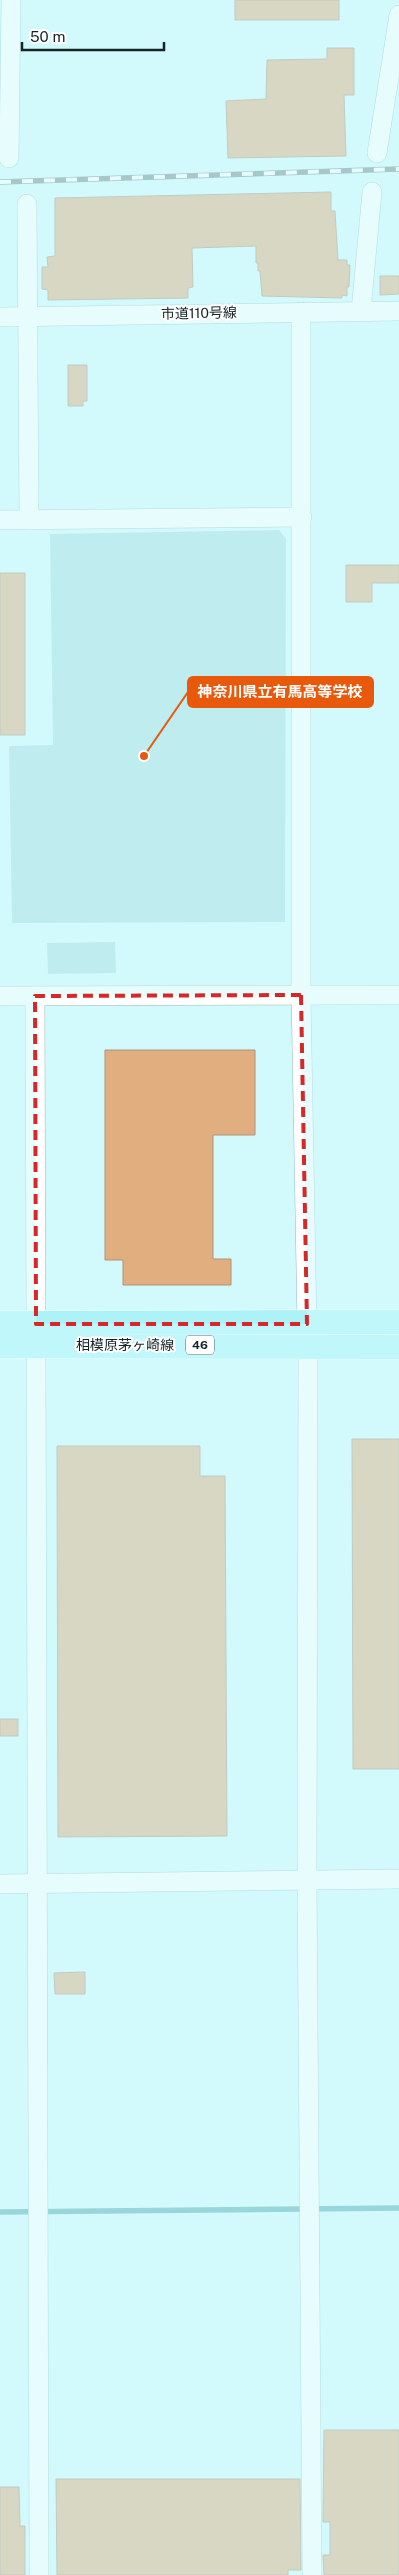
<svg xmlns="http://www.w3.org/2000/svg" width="399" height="2575" viewBox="0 0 399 2575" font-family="'Public Sans','Noto Sans JP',sans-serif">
<rect width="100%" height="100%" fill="#d2fafc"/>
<g fill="#a9dde1">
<polygon points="279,530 286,539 285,922 12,923 9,746 53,745 50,534"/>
<polygon points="115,942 116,973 48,974 47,943"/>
</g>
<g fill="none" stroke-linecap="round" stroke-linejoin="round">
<polyline stroke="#52abb2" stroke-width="5.5" points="0,2212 399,2208"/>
</g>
<g fill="#e0ae7f" stroke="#ab937e">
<rect x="235" y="0" width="104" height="20"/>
<polygon points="327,48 354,48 354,95 344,95 346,156 228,158 226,101 266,99 267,60 327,59"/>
<polygon points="331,192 331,211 335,211 338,260 347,260 347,265 350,265 349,287 347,287 347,296 342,295 342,298 262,296 260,271 258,271 258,263 256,263 256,246 192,248 193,287 188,288 188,298 48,300 48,290 42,289 42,267 48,267 47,257 55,256 55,198"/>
<polygon points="380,276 399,276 399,294 380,295"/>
<polygon points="68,365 87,365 87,401 83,401 83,406 68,406"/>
<polygon points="346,565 399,565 399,583 372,583 372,602 346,602"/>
<rect x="0" y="573" width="25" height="162"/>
<polygon points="105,1050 255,1050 255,1135 213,1135 213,1259 231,1259 231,1285 123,1285 123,1260 105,1260"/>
<polygon points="352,1439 399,1439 399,1769 353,1769"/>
<polygon points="57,1446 200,1446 200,1476 225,1476 227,1836 58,1837"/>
<rect x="0" y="1719" width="18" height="17"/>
<polygon points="85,1972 85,1994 55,1994 54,1973"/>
<polygon points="324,2430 399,2430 399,2575 324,2575 323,2555 330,2555 330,2522 323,2522"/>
<polygon points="56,2479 300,2479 301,2570 288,2570 288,2575 57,2575"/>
<polygon points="0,2487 19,2487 20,2526 25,2526 25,2575 0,2575"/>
</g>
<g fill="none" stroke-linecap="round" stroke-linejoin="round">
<defs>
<g id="minor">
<polyline points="377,153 399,15"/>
<polyline points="9,158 11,0"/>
<polyline points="27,204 29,520"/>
<polyline points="361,311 372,192"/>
<polyline points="301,312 301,995 307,1324"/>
<polyline points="0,317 399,311"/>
<polyline points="0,520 302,517"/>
<polyline points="0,996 399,995"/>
<polyline points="35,996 36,1324"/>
<polyline points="36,1345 39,2575"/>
<polyline points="308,1345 307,1880 312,2575"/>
<polyline points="0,1884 399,1879"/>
</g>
<g id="major">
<polyline points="0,1323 399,1322"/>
<polyline points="0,1346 399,1347"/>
</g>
</defs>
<use href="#minor" stroke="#94babd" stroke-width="20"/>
<use href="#major" stroke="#fff" stroke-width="25"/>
<use href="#minor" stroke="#fff" stroke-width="19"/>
<use href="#major" stroke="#acf3f8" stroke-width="24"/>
<defs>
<polyline id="rail" points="0,182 399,169"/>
</defs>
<use href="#rail" stroke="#728d8f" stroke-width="5.5"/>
<use href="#rail" stroke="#fff" stroke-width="4" stroke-dasharray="11" stroke-linecap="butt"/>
</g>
<path d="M0 0H399V2575H0ZM301 995 307 1324H36L35 996Z" fill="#d2fafc" fill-opacity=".55" fill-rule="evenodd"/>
<path fill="none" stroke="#d62828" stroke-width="4" stroke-dasharray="10 6" stroke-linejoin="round" d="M301 995 307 1324H36L35 996Z"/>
<g text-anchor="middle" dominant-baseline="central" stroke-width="4" stroke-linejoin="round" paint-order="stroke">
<rect fill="#fff" stroke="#5b6666" stroke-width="1" x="186" y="1335.5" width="28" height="19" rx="4"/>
<g font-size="12" font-weight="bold" fill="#152425">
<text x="200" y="1345">46</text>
</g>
<g font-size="14" fill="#152425" stroke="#fff">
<text transform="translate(199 313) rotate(-1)">市道110号線</text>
<text x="125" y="1345">相模原茅ヶ崎線</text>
</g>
</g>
<path fill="none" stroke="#e8590c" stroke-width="2" d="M144 756L188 692"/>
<circle fill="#e8590c" stroke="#fff" stroke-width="2" cx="144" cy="756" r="5"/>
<rect fill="#e8590c" stroke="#e8590c" stroke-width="2" x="188" y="677" width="185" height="30" rx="5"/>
<g font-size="15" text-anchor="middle" font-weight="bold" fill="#fff">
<text x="280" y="697">神奈川県立有馬高等学校</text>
</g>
<path d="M22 42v8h142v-8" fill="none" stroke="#152425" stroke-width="2.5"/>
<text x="30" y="42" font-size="15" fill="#152425" stroke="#ffffff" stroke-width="4" paint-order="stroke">50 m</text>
</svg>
